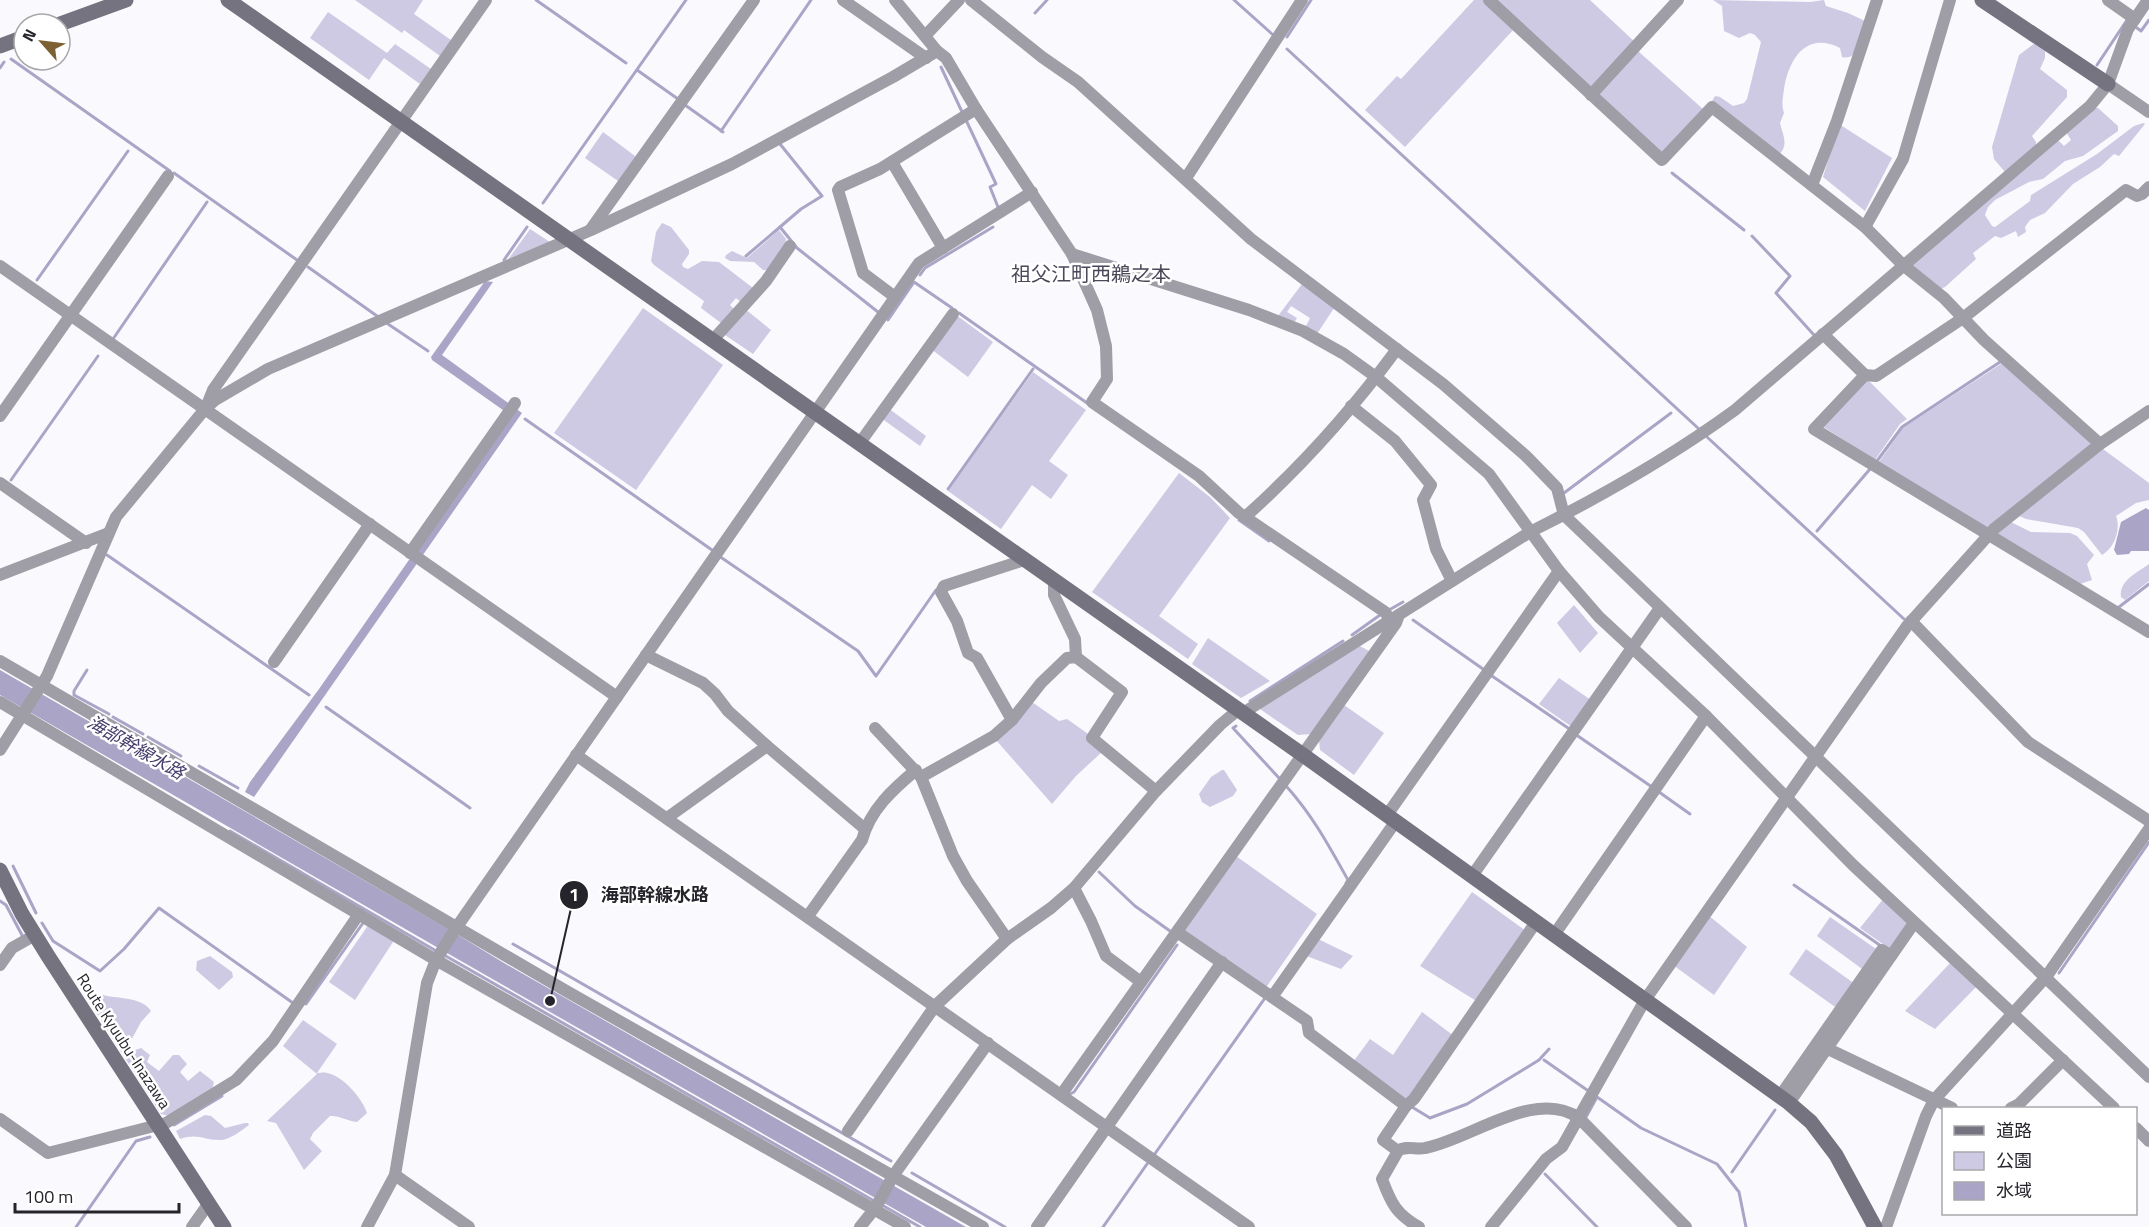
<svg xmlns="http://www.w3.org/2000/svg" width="2149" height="1227" viewBox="0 0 2149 1227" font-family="'Titillium Web','Noto Sans JP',sans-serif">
<rect width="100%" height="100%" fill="#faf9fd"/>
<g fill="#cecae4">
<polygon points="355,0 423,0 414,14 451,40 440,56 404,30 402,33"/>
<polygon points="1474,0 1483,0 1514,29 1405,147 1365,110 1397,76 1401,79"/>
<polygon points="1495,0 1590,0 1636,43 1592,89"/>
<path d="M1713 0 1810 2 1824 0 1826 6 1848 13 1865 21C1862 33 1859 62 1842 57L1840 48C1806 31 1789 59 1784 89 1783 98 1781 105 1784 113L1780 123C1783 136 1789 144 1779 155L1712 101 1715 96 1720 97 1733 106 1744 103 1747 99 1761 42 1755 35 1750 33 1739 38 1724 31 1722 6Z"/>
<polygon points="328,12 387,53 395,44 431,69 420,84 384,58 369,80 310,38"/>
<polygon points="2035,43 2045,51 2045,58 2040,69 2067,90 2067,97 2032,136 2036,142 2036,147 2005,172 1994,159 1992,147 2019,55"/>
<polygon points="1638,51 1704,110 1661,154 1597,96"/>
<polygon points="2094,108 2098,108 2118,126 2118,131 2083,156 2065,161 2043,179 2029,182 1995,200 1988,207 1985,215 1992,226 1995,227 2030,201 2031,195 2097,154 2134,126 2143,123 2145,124 2119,156 2114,154 2100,167 2073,184 2045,213 2030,220 2025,227 2026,232 2018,237 2016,231 2001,238 1995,236 1973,253 1976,259 1945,287 1940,289 1911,267 2057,139 2064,146 2071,140 2066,132"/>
<polygon points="1839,124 1892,158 1865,211 1823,177"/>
<polygon points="603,132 639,159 621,183 585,158"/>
<polygon points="662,223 671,227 689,250 689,254 682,264 683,267 688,269 702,261 719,262 753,288 742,303 736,298 730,305 735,310 721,323 701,308 704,301 654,265 651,261 656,232"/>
<polygon points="530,229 553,244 507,261"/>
<polygon points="779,230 786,239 785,246 768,270 763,270 754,262 730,261 725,258 726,255 732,251 747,258"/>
<polygon points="1302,284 1334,308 1317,334 1305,328 1310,318 1291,306 1287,312 1297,318 1294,323 1278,316"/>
<polygon points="643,308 723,365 636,490 554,433"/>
<polygon points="745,309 771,330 753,354 722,333"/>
<polygon points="956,315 993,342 968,377 931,349"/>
<polygon points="2004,362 2092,444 1989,527 1985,527 1879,462 1903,428"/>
<polygon points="1033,372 1086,410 1049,461 1068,475 1051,499 1032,485 1001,529 948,491"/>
<polygon points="1867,379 1907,419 1900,424 1875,460 1822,426"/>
<polygon points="888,408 926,436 920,446 881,418"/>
<path d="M2103 449 2149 483V500L2136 503 2116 516C2121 529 2115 547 2102 555L2084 532 2078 528 2026 519 2019 516Z"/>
<polygon points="1179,473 1210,497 1230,518 1159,616 1198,644 1188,659 1092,592"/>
<polygon points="2011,522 2031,532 2070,533 2077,536 2094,555 2087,564 2092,580 2080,584 1997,534"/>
<path d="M2149 564V581L2125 600 2121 597C2119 580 2137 573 2149 564Z"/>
<polygon points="1574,605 1598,633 1580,653 1557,623"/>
<polygon points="1208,638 1270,681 1241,698 1192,664"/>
<polygon points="1356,644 1371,652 1312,734 1298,735 1257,707"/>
<polygon points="1559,678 1591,700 1572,727 1539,704"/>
<polygon points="1032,702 1059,721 1067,719 1091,736 1103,751 1076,776 1052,804 996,740"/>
<polygon points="1344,705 1384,733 1354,775 1320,750 1319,740"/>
<polygon points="1222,770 1224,770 1237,790 1233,796 1210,807 1202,802 1199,794 1211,777"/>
<polygon points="1236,856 1317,914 1265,989 1183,933"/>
<polygon points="1472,892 1526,931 1478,1002 1420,966"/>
<polygon points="1884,898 1909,922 1890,949 1860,928"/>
<polygon points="1708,915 1747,947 1714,995 1673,965"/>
<polygon points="1830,917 1879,951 1865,971 1817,936"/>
<polygon points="369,924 395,939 355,1000 329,982"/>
<polygon points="1316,938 1353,956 1341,969 1304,955"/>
<polygon points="1806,949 1855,984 1838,1009 1789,974"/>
<polygon points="210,956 232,972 233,977 219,990 196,970 197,961"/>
<polygon points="1952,961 1978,985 1935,1029 1905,1011"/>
<path d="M99 994C114 999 142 996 151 1011L141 1022 128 1046 135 1050 141 1048 150 1055 147 1062 159 1071 173 1055H179L187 1064 180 1072 188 1081 200 1071 214 1082 212 1090 169 1116 161 1114 88 1000 92 996Z"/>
<polygon points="1422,1012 1454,1036 1408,1102 1353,1062 1370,1039 1393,1055"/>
<path d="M303 1020 337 1044 317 1073C321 1073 324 1072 327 1073 342 1075 363 1099 367 1113L357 1122C348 1121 338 1115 330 1116L313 1133 310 1139 322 1151 304 1170 276 1123 267 1121 317 1074 283 1046Z"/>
<path d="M205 1115 211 1116 225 1128 245 1123H248L249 1125C241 1131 228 1141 219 1140 202 1140 199 1133 180 1139L176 1131Z"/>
</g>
<g fill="#aaa5c7">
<polygon points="485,281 493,282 442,355 522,413 254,797 245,792 250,782 319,689 510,415 432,360 431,357"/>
<polygon points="2146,508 2149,510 2149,551 2131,551 2129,554 2117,555 2114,550 2121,522"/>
<polygon points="0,670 445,927 504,963 966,1227 926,1227 440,949 0,695"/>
</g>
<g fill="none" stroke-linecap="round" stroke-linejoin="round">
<g stroke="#aaa5c7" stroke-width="3">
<polyline points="536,0 626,63"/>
<polyline points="1234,0 1272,34"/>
<polyline points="1035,13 1047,0"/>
<polyline points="2137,28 2141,31 2149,20"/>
<polyline points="1287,37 1311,0"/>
<polyline points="1287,49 1699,429"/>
<polyline points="11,59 170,171"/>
<polyline points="2097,65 2127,20"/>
<polyline points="941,67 963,114"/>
<polyline points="0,68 4,62"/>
<polyline points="637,70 678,99"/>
<polyline points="685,105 723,132"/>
<polyline points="966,120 996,184 990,187 998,207"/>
<polyline points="721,131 811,0"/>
<polyline points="780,144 822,196 801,209 780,227 797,248 878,312"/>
<polyline points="174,173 297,260"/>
<polyline points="1672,173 1744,230"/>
<polyline points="543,203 686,0"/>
<polyline points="1752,236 1790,276 1776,293 1814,335"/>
<polyline points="746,256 780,227"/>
<polyline points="504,260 527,227"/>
<polyline points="308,267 377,316"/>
<polyline points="920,275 925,268 993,227"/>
<polyline points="37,280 128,151"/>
<polyline points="959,313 1087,403"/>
<polyline points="888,320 914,282 952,308"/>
<polyline points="388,324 428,351"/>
<polyline points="113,339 207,202"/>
<polyline points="525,419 712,550"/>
<polyline points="1707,437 1904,619"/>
<polyline points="1877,461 1902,427 2000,362"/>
<polyline points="11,480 98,356"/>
<polyline points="948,489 1033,369"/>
<polyline points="1564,493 1671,413"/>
<polyline points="1239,520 1269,541"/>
<polyline points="1817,531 1870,469"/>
<polyline points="107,555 309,695"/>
<polyline points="719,556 858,651 876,676 936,590"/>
<polyline points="2119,607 2149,584"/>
<polyline points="1389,610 1403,602"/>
<polyline points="1413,620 1483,669"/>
<polyline points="1352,635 1380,615"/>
<polyline points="87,670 74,691 74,695 109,714"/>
<polyline points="1492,676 1568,728"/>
<polyline points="1250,701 1343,641"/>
<polyline points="326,707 470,808"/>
<polyline points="113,717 143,734"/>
<polyline points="1236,726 1233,728 1279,778"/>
<polyline points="1575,734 1652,787"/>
<polyline points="148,737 181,756"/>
<polyline points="199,766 238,788"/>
<path d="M1287 787C1313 816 1329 846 1348 880L1346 883"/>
<polyline points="1659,792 1690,814"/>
<polyline points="230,831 438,952"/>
<polyline points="13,866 36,913"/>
<polyline points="1099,872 1135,906 1170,931"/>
<polyline points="1794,885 1881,946"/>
<polyline points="0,901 6,905 23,937"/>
<polyline points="42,923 53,941 100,971 124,949 159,908 293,1003"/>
<polyline points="513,944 891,1161"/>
<polyline points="444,955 876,1202"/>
<polyline points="2059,973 2149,842"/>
<polyline points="306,1004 363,923"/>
<polyline points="1544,1060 1587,1090"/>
<polyline points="1070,1094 1074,1092 1177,945"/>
<polyline points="1412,1107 1430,1118 1467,1104 1539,1060 1549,1049"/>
<polyline points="1586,1117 1597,1097 1641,1128 1717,1164 1739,1192 1746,1227"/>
<polyline points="174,1125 222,1096"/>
<polyline points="1154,1155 1265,998"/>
<polyline points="1732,1172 1775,1110"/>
<polyline points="912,1173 1005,1227"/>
<polyline points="1545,1174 1597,1227"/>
<polyline points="882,1205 920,1227"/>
<polyline points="76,1227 136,1141 150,1137"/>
<polyline points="1103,1227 1147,1164"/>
</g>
<g stroke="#9f9ea7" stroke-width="12">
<polyline points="843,0 926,58"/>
<polyline points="895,0 937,51 946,58 976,109 1072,254 1097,310 1106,346 1107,379 1092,402 1199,476 1239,513 1385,612 1390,620"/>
<polyline points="971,0 1042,57 1078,82 1251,239 1443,384 1526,456 1557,488 1564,515 2149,1077"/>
<polyline points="1489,0 1662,160 1712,107 1865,227 1903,265 1944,298 1984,340 2100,444"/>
<polyline points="2108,0 2135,19"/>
<polyline points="925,36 959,0"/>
<polyline points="2108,84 2149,112"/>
<polyline points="1591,95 1678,0"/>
<polyline points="892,162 943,248"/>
<polyline points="1186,178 1302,0"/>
<polyline points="1812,185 1837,121 1877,0"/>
<polyline points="1865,227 1903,159 1950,0"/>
<polyline points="591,229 754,0"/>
<polyline points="1072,254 1249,310 1303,331 1344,354 1376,377 1489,474 1559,571 1599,617 1706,716 1853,865 2114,1108"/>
<polyline points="0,266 617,697"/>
<polyline points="895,297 863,273 838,190 840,187 880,169 976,109"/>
<polyline points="70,316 168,176"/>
<polyline points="1823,334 1865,375 1814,429 2149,632"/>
<polyline points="712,341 766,281 790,246"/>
<polyline points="1865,375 1876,376 1963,318 2126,190 2137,196 2142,194 2149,187"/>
<polyline points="207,405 213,390 486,0"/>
<polyline points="1351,406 1395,441 1431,485 1423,500 1436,549 1452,581"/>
<polyline points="0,416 70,316"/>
<polyline points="859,444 953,314"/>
<polyline points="0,483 86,543"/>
<path d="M1245 517C1301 467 1352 410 1397 349"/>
<polyline points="410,553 515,403"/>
<polyline points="0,575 106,534"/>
<polyline points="1054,581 1054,595 1075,639 1076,657"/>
<polyline points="1911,621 2028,742 2149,821"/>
<polyline points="646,655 703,683 715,694 728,711 767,746 865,829"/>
<polyline points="0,661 568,992 983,1227"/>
<polyline points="274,662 370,524"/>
<polyline points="0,702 436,960 905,1227"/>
<path d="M1243 713 1530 532C1600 497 1672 456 1735 410L2090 106 2108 84 2128 29 2148 0"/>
<polyline points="1012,720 977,658 968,653 957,621 941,592 944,586 1024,560"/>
<polyline points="875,728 921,777 953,856 967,881 1007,939"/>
<polyline points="0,750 47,676 116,517 205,409 215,400 268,369 591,230 732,164 893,77 937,51"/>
<polyline points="576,755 1249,1227"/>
<polyline points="921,777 994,736 1012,720 1041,683 1067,658 1076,657 1122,692 1092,738 1156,791"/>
<polyline points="1387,815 1559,571"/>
<polyline points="667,818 767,746"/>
<polyline points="1472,876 1660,608"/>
<polyline points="1074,888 1091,921 1106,956 1141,982"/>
<path d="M808 916 862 840C870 810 893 789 916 770"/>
<polyline points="1177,932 1307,1021 1309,1033 1406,1106 1414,1099 1536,922"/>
<polyline points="1554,935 1706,716"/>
<polyline points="0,965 12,948 35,935"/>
<polyline points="1272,997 1396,821"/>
<polyline points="1826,1048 1952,1108"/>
<polyline points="1061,1095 1396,623 1399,615"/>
<polyline points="1780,1096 1882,950 1891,956"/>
<polyline points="1789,1103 1914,923"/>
<polyline points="2011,1108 2019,1104 2063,1060"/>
<polyline points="0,1119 48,1153 166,1123 236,1080 273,1041 359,914"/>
<polyline points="2136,1128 2149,1141"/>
<polyline points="848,1131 935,1006 1007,939 1051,908 1074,888 1156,791 1220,725 1238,710"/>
<polyline points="1398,1151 1383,1140 1406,1106"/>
<polyline points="395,1175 469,1227"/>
<polyline points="192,1227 209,1203"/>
<polyline points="367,1227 395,1175 427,983 436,960 454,931 919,263 1032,192"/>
<polyline points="860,1227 876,1207 893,1176 988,1043"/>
<polyline points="1037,1227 1222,962"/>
<path d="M1419 1227C1396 1214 1391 1203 1382 1179L1398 1151C1406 1145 1416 1150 1425 1148 1470 1140 1535 1087 1579 1118L1686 1227"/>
<polyline points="1491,1227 1546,1159 1562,1147 1645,1000 1907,626 1994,529 2100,444 2149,411"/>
<polyline points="1886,1227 1926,1116 1934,1100 2046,977 2149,829"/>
</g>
<g stroke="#74737f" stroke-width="15">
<polyline points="228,0 1303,755 1789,1103 1811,1122 1836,1155 1875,1227"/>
<polyline points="1982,0 2108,84"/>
<polyline points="60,24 126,0"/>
<polyline points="0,46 24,37"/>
<polyline points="0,870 22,914 48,956 224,1227"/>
</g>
</g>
<g text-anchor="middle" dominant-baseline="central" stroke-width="5" stroke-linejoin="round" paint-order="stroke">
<g font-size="16" fill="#25242b" stroke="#fff">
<text transform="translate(124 1041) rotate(57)">Route Kyuubu-Inazawa</text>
</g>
<g font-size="18" font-style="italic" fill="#463c6c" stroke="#fff">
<text transform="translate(136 747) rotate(30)">海部幹線水路</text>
</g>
<g font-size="20" fill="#4b4859" stroke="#fff">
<text x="1091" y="273">祖父江町西鵜之本</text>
</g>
</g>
<path fill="none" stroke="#25242b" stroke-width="2" d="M550 1001L574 895"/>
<g fill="#25242b" stroke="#fff" stroke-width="2">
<circle cx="550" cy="1001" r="6"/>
<circle cx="574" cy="895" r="15"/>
</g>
<g font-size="18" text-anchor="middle" font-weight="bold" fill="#fff">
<text x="574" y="901">1</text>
</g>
<g font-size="18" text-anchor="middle" font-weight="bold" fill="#25242b" stroke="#fff" stroke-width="5" stroke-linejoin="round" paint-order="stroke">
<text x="655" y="901">海部幹線水路</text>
</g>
<rect x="1942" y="1107" width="195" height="108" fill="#ffffff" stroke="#a8a7aa" stroke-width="1.5"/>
<rect x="1954" y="1126" width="30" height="9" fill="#74737f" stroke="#a8a7aa" stroke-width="1.5"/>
<text x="1996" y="1137" font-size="18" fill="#25242b">道路</text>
<rect x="1954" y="1152" width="30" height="18" fill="#cecae4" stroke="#a8a7aa" stroke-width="1.5"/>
<text x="1996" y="1167" font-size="18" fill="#25242b">公園</text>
<rect x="1954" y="1182" width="30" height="18" fill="#aaa5c7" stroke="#a8a7aa" stroke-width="1.5"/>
<text x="1996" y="1197" font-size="18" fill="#25242b">水域</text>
<g transform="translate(42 42) rotate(298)"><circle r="28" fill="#ffffff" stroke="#a8a7aa" stroke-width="1.5"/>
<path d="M0-4.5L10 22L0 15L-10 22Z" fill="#7c6233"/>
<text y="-9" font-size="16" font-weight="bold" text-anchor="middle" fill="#25242b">N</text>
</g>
<path d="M15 1203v9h164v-9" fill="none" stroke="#25242b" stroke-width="3"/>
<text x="24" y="1203" font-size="18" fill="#25242b" stroke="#ffffff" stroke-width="4.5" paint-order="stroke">100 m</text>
</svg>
